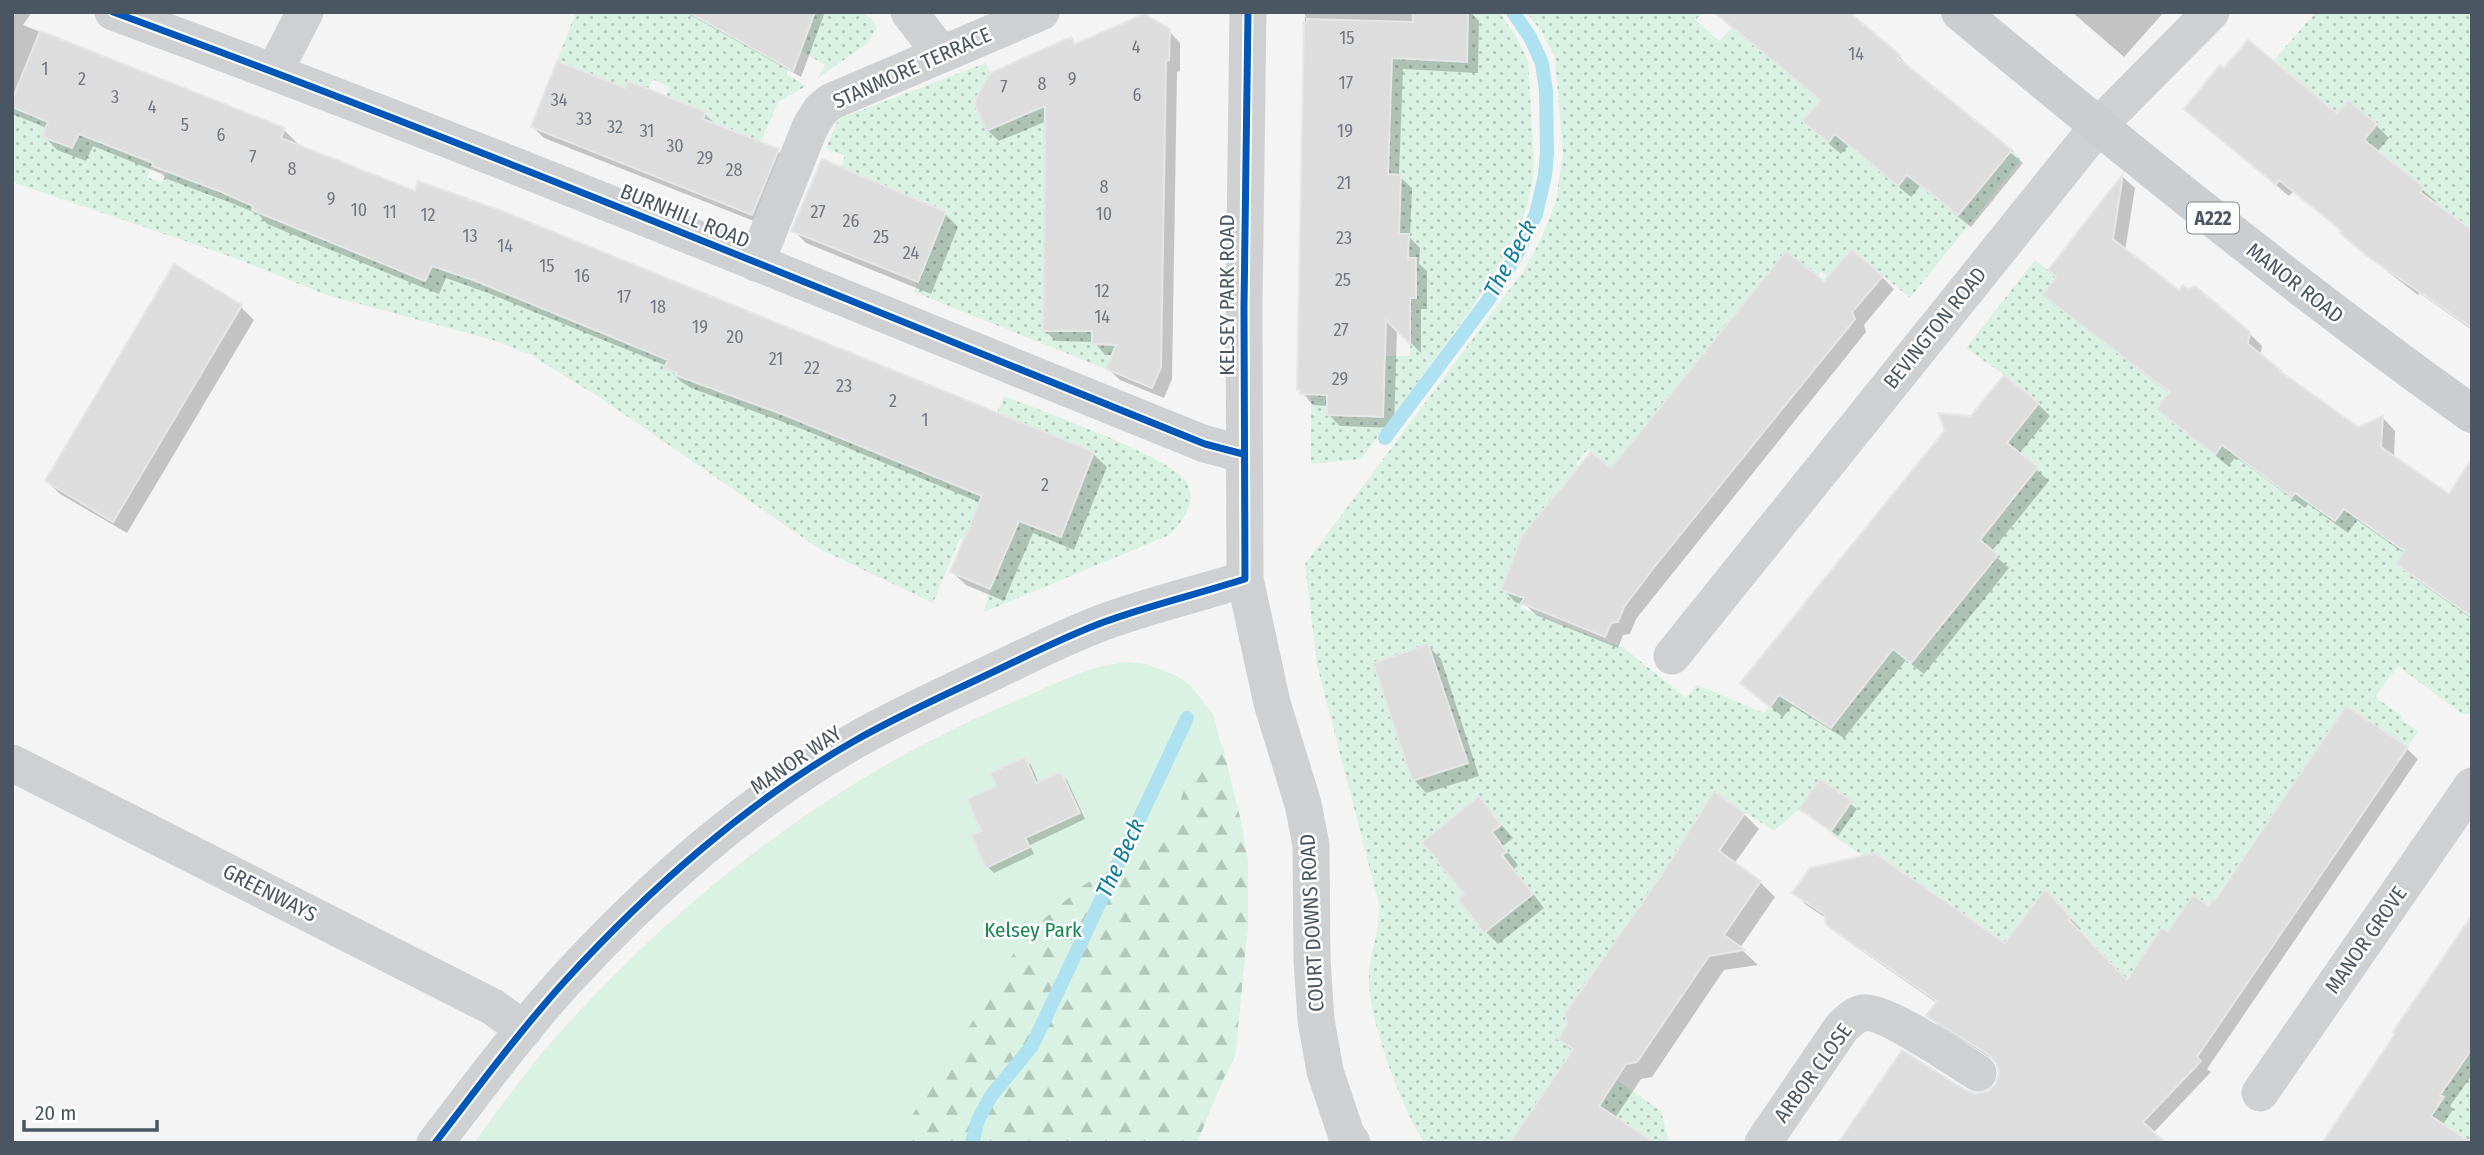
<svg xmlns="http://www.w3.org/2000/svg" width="2484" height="1155" viewBox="0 0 2484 1155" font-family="'Fira Sans Condensed',sans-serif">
<defs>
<pattern id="forest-firs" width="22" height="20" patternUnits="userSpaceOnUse" patternTransform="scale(1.75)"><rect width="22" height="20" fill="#d9f2e3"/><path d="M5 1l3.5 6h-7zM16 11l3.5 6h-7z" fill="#b2c7bb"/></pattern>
<pattern id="garden-dots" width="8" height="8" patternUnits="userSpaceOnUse" patternTransform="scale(1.75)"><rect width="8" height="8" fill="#d9f2e3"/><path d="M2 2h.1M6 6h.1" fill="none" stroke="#b2c7bb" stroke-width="1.8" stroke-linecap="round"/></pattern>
</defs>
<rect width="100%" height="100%" fill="#f4f4f4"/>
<path fill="#d9f2e3" d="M1125 662 1146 664 1175 675 1190 685 1213 714 1240 817 1248 861V924L1235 1057 1193 1143H474C498 1110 522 1077 548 1046 674 901 834 777 1011 703 1048 688 1086 666 1125 662Z"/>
<polygon fill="url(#forest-firs)" points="1222,744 1240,817 1248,861 1248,924 1235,1057 1227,1070 1197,1143 894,1143 960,1042 1024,936 1084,885 1141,849 1174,820 1190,772"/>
<g fill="url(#garden-dots)">
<polygon points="576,12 713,12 708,23 789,68 786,74 806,86 778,102 761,142 703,119 666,96 670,87 652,79 648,89 628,81 619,103 602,79 557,61"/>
<path d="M815 12C834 12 869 5 877 27L868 43 818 78 825 65 801 51Z"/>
<polygon points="1468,12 1499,12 1515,35 1528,60 1534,161 1532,185 1525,212 1516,237 1503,260 1472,308 1361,459 1311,464 1311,395 1327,395 1327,415 1383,417 1384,356 1410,356 1410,316 1315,314 1316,297 1416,298 1416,258 1387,258 1409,234 1387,233 1400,200 1401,175 1388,174 1390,58 1412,59"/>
<path d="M1526 12H1702L1696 20 1719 41 1734 26 1830 88 1802 121 1827 143 1844 123 1883 155 1874 166 1897 186 1916 164 1932 195 1958 215 2012 150 2021 160 1910 298 1851 249 1828 277 1821 271 1818 276 1785 251 1611 468 1588 449 1576 464 1599 483 1501 590 1524 598 1520 608 1625 649 1686 698 1697 685 1764 713 1779 695 1831 727 1892 648 1912 663 1940 627 1921 612 1997 555 1979 539 2037 467 2006 442 1967 419 2004 375 1966 348 2035 260 2056 277 2043 295 2093 334 2132 346 2123 358 2144 374 2158 356 2182 375 2156 409 2214 454 2240 422 2307 475 2313 506 2335 521 2344 509 2404 551 2472 607 2467 615 2472 618 2471 714H2462L2398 666 2375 697 2402 716 2400 719 2418 731 2408 747 2346 707 2209 906 2194 896 2168 932 2161 928 2132 972 2172 1025 2103 955 2045 889 2006 944 1947 903 1936 905 1832 835 1831 831 1852 801 1820 779 1799 809 1774 831 1714 792 1692 824 1702 832 1677 851 1664 870 1667 881 1635 927 1627 922 1614 941 1616 952 1578 994 1565 1013 1567 1024 1558 1039 1661 1111 1669 1143H1424C1402 1108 1366 1015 1369 974 1371 948 1382 926 1378 900L1317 665 1305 564 1524 270 1541 239 1556 201 1563 153 1555 58 1542 32Z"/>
<polygon points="2316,12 2472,12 2472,248 2406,209 2424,187 2393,162 2352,155 2377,124 2360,110 2331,120 2273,61"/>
<polygon points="1098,34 1109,61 1092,175 1044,174 1043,227 1091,228 1091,278 1043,278 1043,330 1092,331 1092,344 1115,345 1106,369 914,292 946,211 924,201 916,222 832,188 845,156 826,148 837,122 841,118 986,63 990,73 974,102 986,130 1043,107 1050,121 1074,44"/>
<path d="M12 107 141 135 133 155 153 163 147 177 162 183 176 149 262 183 252 210 330 241H418L405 274 425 282 432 265 495 272 489 287 532 304 538 289 565 318 668 360 665 367 796 390 786 417 831 435 878 424 867 450 912 468 923 442 945 451 935 477 965 490 1004 396C1037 409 1170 457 1185 480 1199 500 1183 523 1167 536L984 612 990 589 965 538H960L933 603 818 548 602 399 531 355 493 340 327 295 232 257 12 182Z"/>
<polygon points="2472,1049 2472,1143 2448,1143 2455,1131 2431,1116 2443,1097 2406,1073"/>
</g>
<g fill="#0003">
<polygon points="12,12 28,12 30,15 23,25 284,130 298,144 297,146 416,193 502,212 1093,454 1107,467 1074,550 1033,533 1004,601 966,585 952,572 981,503 802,429 691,388 680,381 667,366 488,293 446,278 439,294 267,224 258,214 234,204 167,179 162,174 93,146 86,161 57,150 44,136 47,128 12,114"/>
<polygon points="685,12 825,12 801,77"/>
<polygon points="1305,12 1470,12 1479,21 1478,73 1403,69 1399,176 1412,188 1410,238 1420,248 1419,264 1427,271 1427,309 1421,309 1421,353 1397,329 1394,428 1340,426 1328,414 1328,406 1313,405 1299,389"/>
<polygon points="1715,12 1899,56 1911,69 1910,70 2023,163 1971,227 1920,186 1911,197 1849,145 1841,154 1817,134 1805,121 1822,101"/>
<polygon points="2072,12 2164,12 2124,57"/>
<polygon points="1169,31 1180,43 1180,71 1177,72 1172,379 1164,398 1120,380 1108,369 1114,355 1105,355 1094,342 1056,341 1044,330 1047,121 999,141 987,130 1071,39 1077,45"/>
<polygon points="626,90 705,114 716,125 778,151 789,162 764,225 544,138 533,127"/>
<polygon points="2186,109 2337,116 2376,125 2389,138 2377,152 2436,201 2434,204 2472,250 2472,330 2419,293 2418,295 2355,246 2343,232 2293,192 2289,196"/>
<polygon points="2123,177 2135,188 2125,251 2179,293 2249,333 2262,346 2260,356 2358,429 2383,418 2395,431 2394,457 2451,497 2472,487 2472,619 2411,576 2398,563 2405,554 2357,520 2348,533 2308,504 2305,508 2236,457 2228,466 2158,408 2170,394 2057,307 2045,294 2058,278 2050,270"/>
<polygon points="945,214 958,227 931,294 806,243 793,230"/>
<polygon points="175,267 241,307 254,320 127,533 60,494 47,481"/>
<polygon points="1882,277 1894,289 1864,325 1866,332 1636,619 1630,634 1623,635 1618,648 1536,615 1527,606 1515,602 1503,589 1611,470 1824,284"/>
<polygon points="2038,404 2050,416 2019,454 2049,481 1991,552 2009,568 1924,674 1906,660 1844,738 1792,706 1783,717 1743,683 1972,418"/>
<polygon points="1428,646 1441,659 1479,776 1426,793 1414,780"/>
<polygon points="2347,709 2407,749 2418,759 2207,1069 2211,1072 2153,1133 2164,1143 1840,1143 1902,1053 1966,1092 1976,1096 1989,1093 1998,1085 2001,1075 1999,1063 1939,1026 1928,1015 1937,1003 1839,935 1827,924 1826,918 1805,904 1795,893 1811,870 1875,855 2006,945 2045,892 2081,929 2079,931 2127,982 2162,930 2169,935 2194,898 2210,908 2215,902"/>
<polygon points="1024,759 1031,765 1039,784 1061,774 1067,780 1085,819 1030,845 1034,854 994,873 988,867 984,832 999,786"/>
<polygon points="1820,781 1857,809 1838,836 1801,809"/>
<polygon points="1479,799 1513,838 1503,846 1518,865 1514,869 1544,908 1498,944 1485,931"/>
<polygon points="1744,814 1759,829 1734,864 1760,882 1775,897 1740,948 1758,965 1724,970 1652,1077 1641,1079 1615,1118 1512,1143 1573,1052 1560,1039"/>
<polygon points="2472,921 2472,1075 2450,1106 2453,1109 2443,1125 2324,1143"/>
</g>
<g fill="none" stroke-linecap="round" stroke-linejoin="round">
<g stroke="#aee2f0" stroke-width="14">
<polyline points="1385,438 1489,299 1516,256 1536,214 1545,175 1547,153 1546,91 1542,63 1530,37 1513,12"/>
<polyline points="972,1143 978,1120 991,1096 1032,1046 1187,718"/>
</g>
</g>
<g fill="#ddddde" stroke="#e5e6e7" stroke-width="2">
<polygon points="688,12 815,12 793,71"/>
<polygon points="1413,12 1468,12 1467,62 1392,58 1388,174 1401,175 1399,234 1409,234 1408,258 1416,258 1416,298 1410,298 1410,344 1386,320 1383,417 1327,415 1327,395 1300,394 1300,390 1297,390 1304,23 1307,23 1307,19 1413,22"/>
<polygon points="1714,12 1849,12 1900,55 1898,58 2012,150 1958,215 1907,175 1898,186 1835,134 1828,143 1802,121 1820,100"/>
<polygon points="1144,14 1170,29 1169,60 1166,61 1161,367 1152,388 1106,369 1116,345 1092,344 1092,331 1043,331 1045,106 986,131 974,102 990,73 1071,37 1075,44"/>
<polygon points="40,31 285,128 281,138 415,191 418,181 502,211 1094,452 1061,537 1019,521 990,589 950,572 982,496 787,416 675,375 677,373 664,368 668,360 473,280 432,266 425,281 252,210 253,206 219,191 152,166 153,163 79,134 72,148 42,137 48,122 12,107 12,100"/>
<polygon points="2248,40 2337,113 2348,100 2377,124 2364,140 2424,187 2420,192 2472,230 2472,328 2367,256 2340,233 2342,231 2279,180 2276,185 2184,109 2220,65 2224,68"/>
<polygon points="557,61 625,88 628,81 666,96 706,112 703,119 779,149 752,215 531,127"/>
<polygon points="822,159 946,212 918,282 791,231"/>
<polygon points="2123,174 2113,239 2179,290 2183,285 2188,289 2195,286 2250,332 2248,344 2281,370 2280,371 2358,427 2383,416 2381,447 2449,494 2472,458 2472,617 2396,564 2404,551 2344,509 2335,521 2295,493 2292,497 2222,445 2215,455 2156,409 2169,392 2042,295 2056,277 2048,270"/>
<polygon points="1851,249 1883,276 1852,312 1855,319 1655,566 1624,607 1618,622 1611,623 1605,637 1521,603 1524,598 1501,590 1522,535 1591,452 1611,468 1786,251 1824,281"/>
<polygon points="174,264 242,305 113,522 45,481"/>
<polygon points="2004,375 2039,403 2007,443 2038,467 1980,540 1998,555 1911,663 1893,649 1831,728 1779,695 1770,707 1740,683 1945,430 1938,413 1971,416"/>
<polygon points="1428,644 1468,763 1412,781 1373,663"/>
<polygon points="2346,706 2408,747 2197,1057 2201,1061 2143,1122 2166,1143 1838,1143 1902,1050 1967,1091 1976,1094 1988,1091 1996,1084 1999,1073 1996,1063 1989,1055 1926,1016 1937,1001 1826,925 1824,914 1792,893 1810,868 1875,853 2005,943 2045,889 2071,917 2069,920 2127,980 2161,928 2168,932 2193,895 2209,906 2213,899 2215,900"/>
<polygon points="1025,757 1036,783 1061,772 1080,813 1025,838 1030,847 986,868 971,835 981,831 967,799 996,786 990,773"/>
<polygon points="1820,779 1852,801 1831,831 1799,809"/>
<polygon points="1714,791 1745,813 1719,851 1761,881 1724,935 1745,950 1709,956 1637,1062 1626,1064 1599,1106 1655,1143 1510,1143 1573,1049 1558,1039 1567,1024 1565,1013 1664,871"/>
<polygon points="1479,796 1501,825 1492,832 1507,852 1502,855 1533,894 1484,933 1458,899 1464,894 1422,842"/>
<polygon points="2472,915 2472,1049 2440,1095 2444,1097 2431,1116 2472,1143 2322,1143 2395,1034 2393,1032"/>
</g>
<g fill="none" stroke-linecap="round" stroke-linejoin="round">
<g stroke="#ced0d2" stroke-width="37">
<path d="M113 12C480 147 842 298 1205 444L1243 454"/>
<polyline points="909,12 941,54"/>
<polyline points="1248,12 1244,307 1245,579 1272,703 1303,804 1311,845 1312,960 1316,1020 1325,1071 1346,1134 1352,1143"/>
<polyline points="274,72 305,12"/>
<polyline points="756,263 810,127 820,111 830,102 1041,12"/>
<polyline points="1672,656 2099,125 2211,12"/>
<polyline points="12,763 493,1007 524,1030"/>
<polyline points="2260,1093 2472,786"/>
<path d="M435 1143C477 1089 518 1033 564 982 647 891 748 801 856 740 900 715 947 694 993 672 1029 655 1066 636 1104 622 1150 605 1198 594 1245 579"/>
<path d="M1763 1143 1842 1027C1849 1021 1855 1014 1864 1013 1885 1010 1957 1060 1978 1073"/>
</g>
<path stroke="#caced1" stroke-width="38" d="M1960 12C2127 150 2295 288 2472 414"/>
<defs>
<g id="cycleway">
<path d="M113 12C480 147 842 298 1205 444L1243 454"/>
<path d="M435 1143C477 1089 518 1033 564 982 647 891 748 801 856 740 900 715 947 694 993 672 1029 655 1066 636 1104 622 1150 605 1198 594 1245 579L1244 307 1248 12"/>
</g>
</defs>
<use href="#cycleway" stroke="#fff" stroke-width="11"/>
<use href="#cycleway" stroke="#0057b8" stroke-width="7"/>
</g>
<g text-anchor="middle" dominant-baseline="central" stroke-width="5" stroke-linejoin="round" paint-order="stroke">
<g font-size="18" fill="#707881">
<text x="1347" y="38">15</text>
<text x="1136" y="47">4</text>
<text x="1856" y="54">14</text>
<text x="45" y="69">1</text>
<text x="82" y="79">2</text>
<text x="1072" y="79">9</text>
<text x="1346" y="83">17</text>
<text x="1042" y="84">8</text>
<text x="1004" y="87">7</text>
<text x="1137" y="95">6</text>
<text x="115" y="97">3</text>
<text x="559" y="100">34</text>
<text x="152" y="107">4</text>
<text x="584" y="119">33</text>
<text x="185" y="125">5</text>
<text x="615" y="127">32</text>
<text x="647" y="131">31</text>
<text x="1345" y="131">19</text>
<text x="221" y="135">6</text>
<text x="675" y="146">30</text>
<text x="253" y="157">7</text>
<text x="705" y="158">29</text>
<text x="292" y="169">8</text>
<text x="734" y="170">28</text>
<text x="1344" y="183">21</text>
<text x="1104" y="187">8</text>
<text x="331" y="199">9</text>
<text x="359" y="210">10</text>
<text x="390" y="212">11</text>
<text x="818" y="212">27</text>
<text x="1104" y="214">10</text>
<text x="428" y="215">12</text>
<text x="851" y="221">26</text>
<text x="470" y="236">13</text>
<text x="881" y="237">25</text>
<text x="1344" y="238">23</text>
<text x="505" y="246">14</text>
<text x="911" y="253">24</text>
<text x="547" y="266">15</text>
<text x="582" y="276">16</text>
<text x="1343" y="280">25</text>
<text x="1102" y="291">12</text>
<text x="624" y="297">17</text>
<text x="658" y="307">18</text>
<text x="1102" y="317">14</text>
<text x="700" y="327">19</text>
<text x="1341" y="330">27</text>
<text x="735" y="337">20</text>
<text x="776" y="359">21</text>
<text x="812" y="368">22</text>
<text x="1340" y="379">29</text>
<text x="844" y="386">23</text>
<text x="893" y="401">2</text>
<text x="925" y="420">1</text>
<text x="1045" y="485">2</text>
</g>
<rect fill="#fff" stroke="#808990" stroke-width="2" x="2187" y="202.5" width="52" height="31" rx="5"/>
<g font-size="19" font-weight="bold" fill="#4a5661">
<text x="2213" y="218">A222</text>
</g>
<g font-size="21" fill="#4a5661" stroke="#fff">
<text transform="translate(912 68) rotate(-24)">STANMORE TERRACE</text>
<text transform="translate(685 216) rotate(22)">BURNHILL ROAD</text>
<text transform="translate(2295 283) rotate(38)">MANOR ROAD</text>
<text transform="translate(1227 295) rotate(-90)">KELSEY PARK ROAD</text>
<text transform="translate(1935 328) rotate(-51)">BEVINGTON ROAD</text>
<text transform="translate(796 760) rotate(-34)">MANOR WAY</text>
<text transform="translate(270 893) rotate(27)">GREENWAYS</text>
<text transform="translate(1312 923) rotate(-93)">COURT DOWNS ROAD</text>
<text transform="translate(2366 940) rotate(-55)">MANOR GROVE</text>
<text transform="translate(1813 1073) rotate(-54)">ARBOR CLOSE</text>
</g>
<g font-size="21" fill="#17864f" stroke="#fff">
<text x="1033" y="930">Kelsey Park</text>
</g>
<g font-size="23" font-style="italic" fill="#0c7c9b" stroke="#fff">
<text transform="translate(1510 258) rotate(-61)">The Beck</text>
<text transform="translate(1120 858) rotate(-65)">The Beck</text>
</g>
</g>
<rect width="2484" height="1155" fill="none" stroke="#4a5661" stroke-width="28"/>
<path d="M24 1120v10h133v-10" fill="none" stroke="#4a5661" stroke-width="3.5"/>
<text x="35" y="1120" font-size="21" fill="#4a5661" stroke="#ffffff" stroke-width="5" paint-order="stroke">20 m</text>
</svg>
